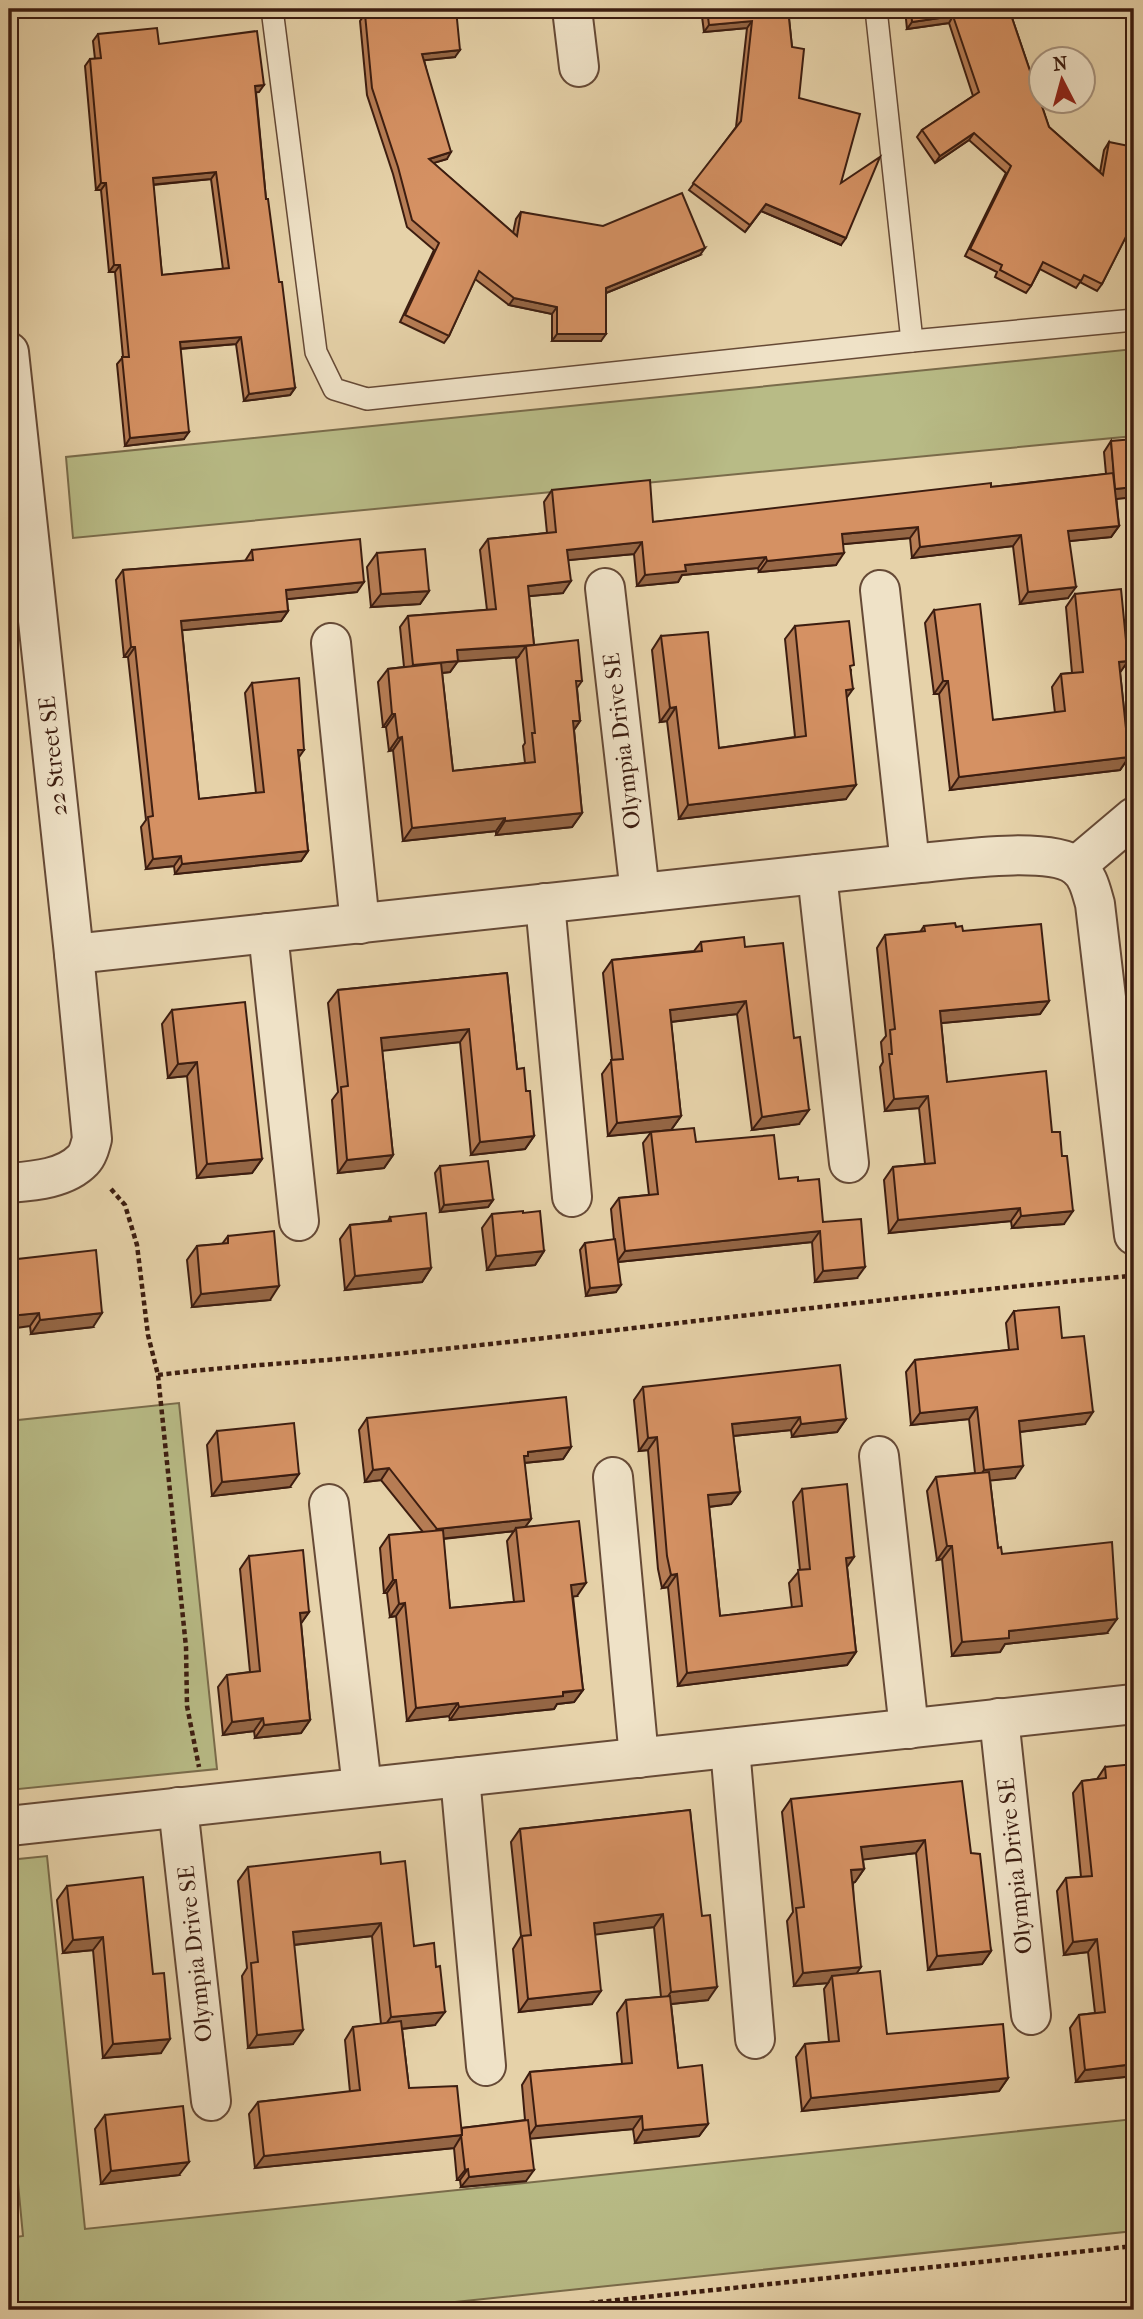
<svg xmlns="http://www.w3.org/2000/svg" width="1143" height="2319" viewBox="0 0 1143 2319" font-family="'IM FELL French Canon',serif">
<rect width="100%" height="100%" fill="#e6d2a9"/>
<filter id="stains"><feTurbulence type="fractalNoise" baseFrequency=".00286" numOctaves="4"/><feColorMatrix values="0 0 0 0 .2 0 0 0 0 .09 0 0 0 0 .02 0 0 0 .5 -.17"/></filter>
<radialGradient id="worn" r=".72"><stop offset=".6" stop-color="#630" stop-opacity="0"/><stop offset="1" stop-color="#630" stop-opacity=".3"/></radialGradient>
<g fill="#b8bb86" stroke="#7a6c4b" stroke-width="2">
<polygon points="1134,349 1134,436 73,538 66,457"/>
<polygon points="179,1403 217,1769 9,1790 9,1421"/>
<polygon points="47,1856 85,2229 1134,2119 1134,2231 378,2310 9,2310 9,2238 23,2236 9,2089 9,1860"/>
</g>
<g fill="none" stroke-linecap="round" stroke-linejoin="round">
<defs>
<g id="lane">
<polyline points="272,9 316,352 334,389 367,399 912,341 1134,320"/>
<polyline points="876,9 912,341"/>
</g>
<g id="street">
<polyline points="572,9 579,67"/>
<path d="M9 352 74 954 92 1139C90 1146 88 1155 83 1160 65 1179 33 1181 9 1183"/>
<polyline points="605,588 640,893"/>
<polyline points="880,590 910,864"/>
<polyline points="331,643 360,924"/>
<polyline points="1076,866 1134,817"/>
<polyline points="817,874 849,1163"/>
<polyline points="545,903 572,1197"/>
<polyline points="268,933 299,1221"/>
<path d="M74 954 910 864C947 861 1047 845 1076 866 1088 875 1091 890 1095 904L1134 1235"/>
<polyline points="879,1456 909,1729"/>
<polyline points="613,1477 639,1758"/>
<polyline points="329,1504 362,1787"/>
<polyline points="999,1718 1031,2015"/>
<polyline points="730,1748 755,2039"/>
<polyline points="460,1777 486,2066"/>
<polyline points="178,1807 211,2101"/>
<polyline points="9,1826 1134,1704"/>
</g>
</defs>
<use href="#lane" stroke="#664a36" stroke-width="24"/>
<use href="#street" stroke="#664a36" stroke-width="42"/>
<g stroke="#3c1d10" stroke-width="4.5" stroke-dasharray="5 3.5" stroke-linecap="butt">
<polyline points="111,1189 125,1205 137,1245 148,1335 158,1375 186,1647 187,1706 199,1767"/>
<path d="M158 1375C237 1365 316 1362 395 1354 640 1329 884 1297 1130 1276"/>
<polyline points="522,2310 1134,2246"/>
</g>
<use href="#lane" stroke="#efe2c7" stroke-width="21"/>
<use href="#street" stroke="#efe2c7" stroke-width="38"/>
</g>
<g fill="#b77d55" stroke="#3c1d10" stroke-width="2" fill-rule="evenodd">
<polygon points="369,9 456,9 455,57 424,60 447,159 433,163 513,233 516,219 521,212 700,255 606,293 601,341 552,341 552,314 509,305 475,279 449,336 444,343 400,322 434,250 407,227 393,174 367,95 360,21 365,14 369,14"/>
<polygon points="701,9 788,9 792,47 799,98 841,183 841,245 761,211 745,232 689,190 736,127 747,28 704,32"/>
<polygon points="905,9 1009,9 1049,127 1100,172 1104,150 1109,142 1131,226 1102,284 1097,291 1080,282 1076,288 1040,269 1031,286 1026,293 995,277 997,272 965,256 1006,173 969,140 935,163 917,137 922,130 973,96 949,23 907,29"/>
<path d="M98 34 159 44 259 92H256L266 199 295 388 290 395 244 401 236 344 180 349 184 439 125 446 117 364 123 357 115 272H109L101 190H96L85 66 90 59H95L93 41ZM211 179 223 269 162 275 153 185Z"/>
<path d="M1111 441 1119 526 1111 537 1069 541 1068 598 1020 604 1013 546 912 558 910 538 843 544 836 565 759 572 758 568 682 575 678 582 637 586 634 554 568 560 563 593 529 596 534 645 582 681 577 688 580 721 574 730 582 813 572 827 496 835V831L403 841 393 750 389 751 386 727H383L378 682 388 669 404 667 400 627 408 616 487 610 480 550 488 539 547 533 544 502 552 490 653 522 991 487 1106 474 1104 452ZM518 657 516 659 525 743 523 746 525 763 453 771 442 673 450 672 458 661Z"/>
<polygon points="252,550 357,592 287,599 288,611 281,621 182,630 199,799 256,793 245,693 252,683 299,758 308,851 301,861 175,874 174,866 146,869 141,827 146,820 128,657 124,657 116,580 123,570 245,561"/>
<polygon points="377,553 429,591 420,604 371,607 367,567"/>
<polygon points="1075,594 1128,661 1120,672 1129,757 1120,770 950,790 939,694 934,694 925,623 934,610 993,720 1055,713 1052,687 1061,674 1072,673 1066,607"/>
<polygon points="795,626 851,670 846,698 846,799 679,819 667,721 660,722 652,650 661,636 719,748 795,737 785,639"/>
<polygon points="924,926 956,927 963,931 1049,1001 1040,1014 941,1023 947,1082 1052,1132 1064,1224 1012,1228 1011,1221 889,1233 884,1180 893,1167 925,1164 919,1108 885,1111 880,1067 883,1062 881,1042 886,1036 877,948 885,935 920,932"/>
<polygon points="701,942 745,947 799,1124 752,1130 737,1014 671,1022 681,1116 671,1130 608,1136 602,1074 612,1060 603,973 612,960 694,951"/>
<polygon points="507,973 517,1069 526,1091 534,1136 525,1149 471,1155 460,1042 382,1050 393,1155 384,1168 338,1173 332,1100 338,1092 328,1003 338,990"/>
<polygon points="172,1010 262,1159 252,1173 197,1178 187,1076 168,1078 162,1024"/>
<polygon points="651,1132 696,1142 779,1179 798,1181 857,1278 815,1282 812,1242 618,1262 616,1292 586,1296 580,1250 585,1243 614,1240 611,1209 619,1198 649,1195 643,1143"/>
<polygon points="440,1166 493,1200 488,1207 440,1212 435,1173"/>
<polygon points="523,1213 544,1251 535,1265 487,1270 482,1228 492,1214"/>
<polygon points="390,1217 431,1268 422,1282 345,1290 340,1239 350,1225 388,1221"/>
<polygon points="228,1236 270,1300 192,1307 187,1260 197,1246 222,1244"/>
<polygon points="9,1260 93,1327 31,1334 30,1326"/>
<polygon points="1014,1311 1062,1338 1085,1424 1020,1432 1015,1478 990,1480 998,1548 1002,1554 1107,1633 1005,1644 1000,1652 952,1656 942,1559 937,1560 927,1491 936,1477 975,1473 969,1419 911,1425 906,1372 915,1360 1009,1350 1006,1323"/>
<polygon points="643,1387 846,1419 837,1432 792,1437 791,1430 733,1436 740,1492 731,1504 709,1507 720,1616 792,1608 789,1583 800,1570 793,1502 802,1489 847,1567 856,1652 847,1665 678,1686 668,1587 662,1588 658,1569 648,1450 639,1451 634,1400"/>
<path d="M367 1418 571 1447 563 1459 524 1463 531 1519 525 1527 577 1596H573L583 1690 574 1702 557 1704 554 1709 450 1720 449 1716 407 1721 396 1616 390 1617 387 1593H384L380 1548 389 1535 423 1532 381 1480 365 1482 359 1430ZM514 1531 507 1541 514 1602 450 1608 443 1539Z"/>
<polygon points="217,1431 290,1487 212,1496 207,1445"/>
<polygon points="249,1556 309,1612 301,1623 310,1720 301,1733 255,1738 254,1731 223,1735 218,1687 227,1675 250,1672 240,1569"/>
<polygon points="1105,1767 1134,1846 1129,1846 1134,1899 1134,2076 1076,2082 1070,2028 1079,2015 1095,2013 1088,1952 1064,1955 1057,1891 1066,1878 1081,1877 1073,1793 1082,1781 1097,1779"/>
<polygon points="791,1799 971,1853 991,1951 982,1964 928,1970 916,1853 863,1859 864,1869 855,1882 853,1883 856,1973 887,2034 1008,2078 999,2091 802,2111 796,2057 805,2044 829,2042 824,1989 828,1983 794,1986 787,1921 793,1912 782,1812"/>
<polygon points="690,1810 708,2000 671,2004 678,2068 708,2124 699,2136 635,2143 633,2129 530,2138 526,2181 461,2187 460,2180 457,2180 454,2148 255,2168 249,2114 258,2102 350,2092 345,2040 353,2027 381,2024 372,1936 294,1945 293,2044 248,2048 242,1976 247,1968 238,1881 248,1867 381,1864 414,1946 435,2025 402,2029 409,2088 462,2128 525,2120 522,2085 530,2072 622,2064 617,2013 626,2000 661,1997 654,1927 595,1934 592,2004 519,2012 513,1949 521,1936 511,1842 520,1829"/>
<polygon points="67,1886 153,1974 161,2053 103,2058 93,1950 63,1953 57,1900"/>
<polygon points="105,2115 179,2175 101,2184 95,2129"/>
</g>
<g fill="#956645" stroke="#3c1d10" stroke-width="2">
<polygon points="953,16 949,23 907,29 912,22"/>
<polygon points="752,21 747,28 704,32 709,25"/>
<polygon points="460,50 455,57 417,61 422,54"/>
<polygon points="264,85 259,92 250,93 255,86"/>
<polygon points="974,133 969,140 935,163 940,156"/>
<polygon points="451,152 447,159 424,166 429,159"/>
<polygon points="216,172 211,179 148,185 153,178"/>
<polygon points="101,183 106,183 101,190 96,190"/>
<polygon points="766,204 846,238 841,245 761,211 745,232"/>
<polygon points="705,248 700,255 601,295 606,288"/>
<polygon points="114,265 120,265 115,272 109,272"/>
<polygon points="514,298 557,307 552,314 509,305"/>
<polygon points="557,334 606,334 601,341 552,341"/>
<polygon points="241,337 236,344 175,349 180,342"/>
<polygon points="295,388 290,395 244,401 249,394"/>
<polygon points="189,432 184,439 125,446 130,438"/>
<polygon points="1134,487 1134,497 1108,500 1115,489"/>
<polygon points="1119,526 1111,537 1060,542 1068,531"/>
<polygon points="918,527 910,538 834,545 842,534"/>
<polygon points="1021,535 1013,546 912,558 920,547"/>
<polygon points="642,542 634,554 559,561 567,550"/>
<polygon points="844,553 836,565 759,572 767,561"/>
<polygon points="766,557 758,568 682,575 678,582 637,586 645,575 685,565"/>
<polygon points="571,581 563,593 520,597 528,586"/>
<polygon points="364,582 357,592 279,600 286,590"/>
<polygon points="1076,587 1068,598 1020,604 1028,592"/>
<polygon points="429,591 420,604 371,607 381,594"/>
<polygon points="288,611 281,621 174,631 181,621"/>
<polygon points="526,646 518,657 449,662 457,650"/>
<polygon points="131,647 135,647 128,657 124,657"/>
<polygon points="458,661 450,672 405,677 413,665"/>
<polygon points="1128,661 1119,674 1119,662"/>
<polygon points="943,681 948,681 939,694 934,694"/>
<polygon points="853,689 843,703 846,690"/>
<polygon points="676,707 667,721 660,722 670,708"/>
<polygon points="392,714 395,714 386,727 383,727"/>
<polygon points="573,721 580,721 571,734"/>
<polygon points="402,737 393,750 389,751 398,738"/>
<polygon points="298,750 304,750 297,760"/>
<polygon points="1129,757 1120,770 950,790 959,777"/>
<polygon points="856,785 846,799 679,819 688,805"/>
<polygon points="582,813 572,827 496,835 505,821"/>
<polygon points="505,818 496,831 403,841 412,828"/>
<polygon points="308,851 301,861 175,874 182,864"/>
<polygon points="181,856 174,866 146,869 153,859"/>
<polygon points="746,1001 737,1014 661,1023 670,1010"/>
<polygon points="1049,1001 1040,1014 931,1024 940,1011"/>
<polygon points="469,1029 460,1042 372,1052 381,1038"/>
<polygon points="197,1062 187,1076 168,1078 178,1064"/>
<polygon points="928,1096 919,1108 885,1111 894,1099"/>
<polygon points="809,1110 799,1124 752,1130 762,1117"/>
<polygon points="681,1116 671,1130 608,1136 617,1123"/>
<polygon points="534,1136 525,1149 471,1155 480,1142"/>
<polygon points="393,1155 384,1168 338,1173 347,1160"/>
<polygon points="262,1159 252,1173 197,1178 207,1164"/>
<polygon points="493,1200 488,1207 440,1212 444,1205"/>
<polygon points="1020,1208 1011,1221 889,1233 898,1220"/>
<polygon points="1073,1211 1064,1224 1012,1228 1021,1216"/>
<polygon points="820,1231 812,1242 617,1262 625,1251"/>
<polygon points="544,1251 535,1265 487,1270 496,1256"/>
<polygon points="865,1267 857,1278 815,1282 823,1271"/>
<polygon points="431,1268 422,1282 345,1290 355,1276"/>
<polygon points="621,1285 616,1292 586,1296 590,1288"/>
<polygon points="279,1286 270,1300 192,1307 201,1294"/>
<polygon points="39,1313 30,1326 9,1329 9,1316"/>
<polygon points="102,1313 93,1327 31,1334 40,1320"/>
<polygon points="977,1407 969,1419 911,1425 920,1413"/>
<polygon points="1093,1412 1085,1424 1010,1433 1019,1421"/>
<polygon points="800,1417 791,1430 723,1437 732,1424"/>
<polygon points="846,1419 837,1432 792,1437 801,1424"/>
<polygon points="657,1437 648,1450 639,1451 648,1438"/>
<polygon points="571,1447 563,1459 523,1463 516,1468 528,1452"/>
<polygon points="1023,1466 1015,1478 976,1482 984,1470"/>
<polygon points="389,1468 381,1480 365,1482 373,1470"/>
<polygon points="299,1474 290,1487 212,1496 222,1482"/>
<polygon points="740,1492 731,1504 699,1508 708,1495"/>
<polygon points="531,1519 523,1530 516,1528 514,1531 429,1540 437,1529"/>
<polygon points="947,1546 952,1546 942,1559 937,1560"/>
<polygon points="854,1557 845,1570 846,1558"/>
<polygon points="677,1574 668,1587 662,1588 671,1575"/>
<polygon points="393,1580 396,1580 387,1593 384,1593"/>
<polygon points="586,1583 577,1596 562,1598 571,1585"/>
<polygon points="405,1603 396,1616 390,1617 399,1604"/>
<polygon points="309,1612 300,1625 300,1613"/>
<polygon points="1117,1619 1107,1633 1005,1644 1000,1652 952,1656 962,1642 1009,1631"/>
<polygon points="856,1652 847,1665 678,1686 687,1673"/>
<polygon points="583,1690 574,1702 557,1704 554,1709 450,1720 459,1707"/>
<polygon points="458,1703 449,1716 407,1721 416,1708"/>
<polygon points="263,1718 254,1731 223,1735 232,1722"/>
<polygon points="310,1720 301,1733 255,1738 264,1725"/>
<polygon points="1127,1834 1134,1834 1134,1846 1118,1847"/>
<polygon points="925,1840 916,1853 852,1861 861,1847"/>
<polygon points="864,1869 855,1882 842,1884 851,1870"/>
<polygon points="663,1914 654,1927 585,1936 594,1923"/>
<polygon points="381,1923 372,1936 283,1946 293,1932"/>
<polygon points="103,1937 93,1950 63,1953 73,1940"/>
<polygon points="1097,1939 1088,1952 1064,1955 1073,1942"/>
<polygon points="991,1951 982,1964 928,1970 937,1956"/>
<polygon points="861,1967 852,1980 832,1976 828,1983 794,1986 803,1973"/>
<polygon points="717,1987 708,2000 662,2005 671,1992"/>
<polygon points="601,1991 592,2004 519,2012 528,1999"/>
<polygon points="445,2012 435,2025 381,2031 391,2017"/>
<polygon points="303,2030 293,2044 248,2048 257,2035"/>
<polygon points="170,2039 161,2053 103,2058 113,2044"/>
<polygon points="1134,2064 1134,2076 1076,2082 1085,2070"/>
<polygon points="1008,2078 999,2091 802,2111 811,2098"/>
<polygon points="642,2116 633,2129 527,2139 536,2126"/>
<polygon points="708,2124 699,2136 635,2143 643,2130"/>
<polygon points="462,2135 454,2148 255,2168 264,2156"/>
<polygon points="189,2162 179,2175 101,2184 111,2171"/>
<polygon points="468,2169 460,2180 457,2180 465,2170"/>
<polygon points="534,2170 526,2181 461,2187 469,2177"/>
</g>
<g fill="#d59163" stroke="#3c1d10" stroke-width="2" fill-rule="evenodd">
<polygon points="374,9 456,9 460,50 422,54 451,152 429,159 517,236 521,212 603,226 682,193 705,248 606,288 606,334 557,334 557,307 514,298 479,271 449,336 405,315 439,243 412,220 398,167 372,88 365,14 374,14"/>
<polygon points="707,9 788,9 792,47 804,49 799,98 860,114 841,183 880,157 846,238 766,204 750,225 693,183 741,121 752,21 709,25"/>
<polygon points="911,9 1009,9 1049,127 1103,175 1109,142 1134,147 1134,221 1102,284 1084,275 1081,281 1043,262 1031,286 1000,270 1002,265 970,249 1011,166 974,133 940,156 922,130 979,92 953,16 912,22"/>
<path d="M157 28 159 44 257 31 264 85 255 86 266 199H268L279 282H282L295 388 249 394 241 337 180 342 189 432 130 438 122 357H129L120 265H114L106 183H101L90 59 101 58 98 34ZM216 172 229 268 162 275 153 178Z"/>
<polygon points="1134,439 1134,487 1115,489 1111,441"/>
<polygon points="1113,473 1119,526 1068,531 1076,587 1028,592 1021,535 920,547 918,527 842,534 844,553 767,561 766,557 685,565 686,571 645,575 642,542 567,550 571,581 528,586 534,645 457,650 458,661 413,665 408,616 496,609 488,539 556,532 552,490 650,480 653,522 991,483 991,487"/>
<polygon points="360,539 364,582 286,590 288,611 181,621 199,799 264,792 252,683 299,678 304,750 298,750 308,851 182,864 181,856 153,859 148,817 153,816 135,647 131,647 123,570 253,560 252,550"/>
<polygon points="425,549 429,591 381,594 377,553"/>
<polygon points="1121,589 1128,661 1119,662 1129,757 959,777 948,681 943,681 934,610 980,604 993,720 1065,711 1061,674 1083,672 1075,594"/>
<polygon points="849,621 854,665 850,666 853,689 846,690 856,785 688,805 676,707 670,708 661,636 708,632 719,748 806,736 795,626"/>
<polygon points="578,640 582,681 576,681 580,721 573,721 582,813 505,821 505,818 412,828 402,737 398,738 395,714 392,714 388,669 441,663 453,771 535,762 532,733 535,733 526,646"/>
<polygon points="955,923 956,927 962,926 963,931 1041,924 1049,1001 940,1011 947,1082 1046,1071 1052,1132 1060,1132 1062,1156 1067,1156 1073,1211 1021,1216 1020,1208 898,1220 893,1167 935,1163 928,1096 894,1099 889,1054 892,1054 890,1030 895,1029 885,935 925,931 924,926"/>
<polygon points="744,937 745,947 783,943 794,1038 800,1037 809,1110 762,1117 746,1001 670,1010 681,1116 617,1123 611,1060 623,1059 612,960 702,951 701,942"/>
<polygon points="507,973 517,1069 524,1068 526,1091 530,1091 534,1136 480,1142 469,1029 381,1038 393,1155 347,1160 341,1087 348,1086 338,990"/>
<polygon points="245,1002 262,1159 207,1164 197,1062 178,1064 172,1010"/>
<polygon points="694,1128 696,1142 774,1135 779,1179 798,1177 798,1181 819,1179 823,1222 861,1219 865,1267 823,1271 820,1231 625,1251 619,1198 658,1194 651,1132"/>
<polygon points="488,1161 493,1200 444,1205 440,1166"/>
<polygon points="523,1211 523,1213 540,1211 544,1251 496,1256 492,1214"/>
<polygon points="426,1213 431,1268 355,1276 350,1225 391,1221 390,1217"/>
<polygon points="274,1231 279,1286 201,1294 197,1246 228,1243 228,1236"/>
<polygon points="615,1239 621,1285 590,1288 585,1243"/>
<polygon points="96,1250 102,1313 40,1320 39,1313 9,1316 9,1260"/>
<polygon points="1059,1307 1062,1338 1084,1336 1093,1412 1019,1421 1023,1466 984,1470 977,1407 920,1413 915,1360 1018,1349 1014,1311"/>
<polygon points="840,1365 846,1419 801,1424 800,1417 732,1424 740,1492 708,1495 720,1616 802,1606 798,1570 810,1569 802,1489 847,1484 854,1557 846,1558 856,1652 687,1673 677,1574 671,1575 667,1556 657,1437 648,1438 643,1387"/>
<polygon points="566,1397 571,1447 528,1452 528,1456 524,1456 531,1519 437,1529 389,1468 373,1470 367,1418"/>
<polygon points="294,1423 299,1474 222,1482 217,1431"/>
<polygon points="989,1472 998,1548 1001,1547 1002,1554 1112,1542 1117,1619 1009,1631 1009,1638 962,1642 952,1546 947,1546 936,1477"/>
<polygon points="579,1521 586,1583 571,1585 583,1690 563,1692 563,1696 459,1707 458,1703 416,1708 405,1603 399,1604 396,1580 393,1580 389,1535 443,1530 450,1608 524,1601 516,1528"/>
<polygon points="303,1550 309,1612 300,1613 310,1720 264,1725 263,1718 232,1722 227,1675 260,1671 249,1556"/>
<polygon points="1134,1764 1134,1834 1127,1834 1134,1899 1134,2064 1085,2070 1079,2015 1105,2012 1097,1939 1073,1942 1066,1878 1092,1876 1082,1781 1106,1778 1105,1767"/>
<polygon points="962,1781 971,1853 980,1854 991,1951 937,1956 925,1840 861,1847 864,1869 851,1870 861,1967 803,1973 796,1908 804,1907 791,1799"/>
<polygon points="690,1810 702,1916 710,1915 717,1987 671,1992 663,1914 594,1923 601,1991 528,1999 522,1936 531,1935 520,1829"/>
<polygon points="380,1852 381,1864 405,1861 414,1946 434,1943 436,1967 440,1966 445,2012 391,2017 381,1923 293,1932 303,2030 257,2035 251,1963 258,1962 248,1867"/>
<polygon points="143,1877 153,1974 164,1973 170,2039 113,2044 103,1937 73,1940 67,1886"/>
<polygon points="880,1971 887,2034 1003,2024 1008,2078 811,2098 805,2044 839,2041 832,1976"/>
<polygon points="670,1996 678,2068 702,2065 708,2124 643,2130 642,2116 536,2126 530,2072 632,2063 626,2000"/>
<polygon points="401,2021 409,2088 457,2086 462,2135 264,2156 258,2102 360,2090 353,2027"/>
<polygon points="9,2078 10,2078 13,2112 9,2113"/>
<polygon points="183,2106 189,2162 111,2171 105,2115"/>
<polygon points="528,2120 534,2170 469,2177 468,2169 465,2170 461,2135 462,2135 462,2128"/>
</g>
<g text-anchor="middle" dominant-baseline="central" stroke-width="5" stroke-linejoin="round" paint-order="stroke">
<g font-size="23" fill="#3c1d10" stroke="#efe2c7">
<text transform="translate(622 741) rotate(-97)">Olympia Drive SE</text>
<text transform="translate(53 756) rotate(-96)">22 Street SE</text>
<text transform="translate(1015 1866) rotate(-96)">Olympia Drive SE</text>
<text transform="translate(195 1954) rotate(-96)">Olympia Drive SE</text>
</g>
</g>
<rect width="1143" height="2319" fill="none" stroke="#e6d2a9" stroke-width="35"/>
<rect x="10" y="10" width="1122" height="2298" fill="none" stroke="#3c1d10" stroke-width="3.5"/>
<rect x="18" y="18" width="1108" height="2284" fill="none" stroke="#3c1d10" stroke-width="2"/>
<g transform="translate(1062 80) rotate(354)"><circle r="33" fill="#efe2c7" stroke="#a7937e" stroke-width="2"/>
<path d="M0-5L12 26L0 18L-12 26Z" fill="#8f2418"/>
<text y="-10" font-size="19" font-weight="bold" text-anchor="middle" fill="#3c1d10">N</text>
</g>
<rect width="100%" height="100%" filter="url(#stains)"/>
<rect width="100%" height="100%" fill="url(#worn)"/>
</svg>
